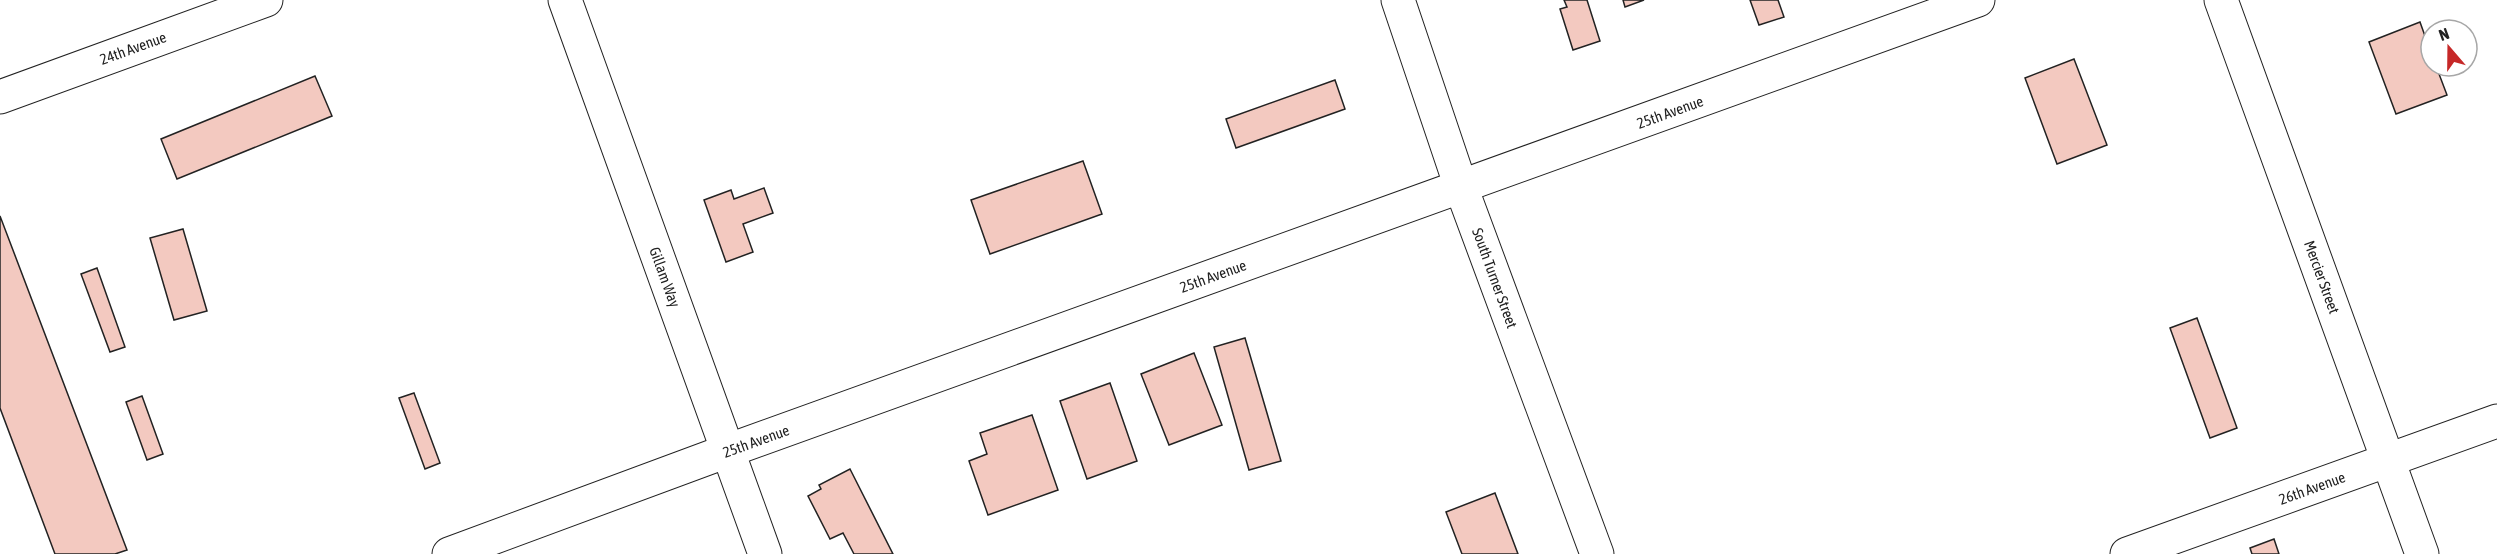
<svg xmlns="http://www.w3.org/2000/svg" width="2497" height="554" viewBox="0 0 2497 554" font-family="'Asap Condensed',sans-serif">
<rect width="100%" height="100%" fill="#fff"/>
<g fill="#f3c9c0" stroke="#222" stroke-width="1.5">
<polygon points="1564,0 1587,0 1600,41 1573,50 1560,9 1567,7"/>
<polygon points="1623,0 1644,0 1625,7"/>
<polygon points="1750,0 1778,0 1784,17 1759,25"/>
<polygon points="2420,22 2431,53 2431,66 2436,66 2447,95 2396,114 2369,42"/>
<polygon points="2074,59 2107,145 2057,164 2025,78"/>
<polygon points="315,76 332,116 177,179 161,139"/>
<polygon points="1335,80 1345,109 1236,148 1226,119"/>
<polygon points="1083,161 1102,214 990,254 971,200"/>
<polygon points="764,188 773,213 743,224 753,252 726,262 704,200 731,190 734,199"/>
<polygon points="0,216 127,550 115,554 55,554 0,408"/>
<polygon points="183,229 207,311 174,320 150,238"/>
<polygon points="97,268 125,347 110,352 81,274"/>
<polygon points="2197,318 2237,428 2210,438 2170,328"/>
<polygon points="1245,338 1281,461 1249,470 1214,347"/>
<polygon points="1194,353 1222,425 1169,445 1141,374"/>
<polygon points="1110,383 1137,461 1087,479 1060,401"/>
<polygon points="414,393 440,463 425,469 399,398"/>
<polygon points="142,396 163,454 147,460 126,402"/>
<polygon points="1032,415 1058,490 988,515 969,461 987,454 980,433"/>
<polygon points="850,469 893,554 854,554 843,533 830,539 808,496 821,489 819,485"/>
<polygon points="1495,493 1518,554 1462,554 1446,512"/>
<polygon points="2274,539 2279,554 2252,554 2250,548"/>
</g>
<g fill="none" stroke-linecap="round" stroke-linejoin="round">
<defs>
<g id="minor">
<polyline points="565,0 765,554"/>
<polyline points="1398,0 1461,187 1597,554"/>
<polyline points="2221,0 2422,554"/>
<polyline points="0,97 266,0"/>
<polyline points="449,554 727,451 1978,0"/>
<polyline points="2127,554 2497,421"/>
</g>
</defs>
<use href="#minor" stroke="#222" stroke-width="35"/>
<use href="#minor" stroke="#fff" stroke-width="33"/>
</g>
<g text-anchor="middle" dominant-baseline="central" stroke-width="4.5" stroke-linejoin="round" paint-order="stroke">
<g font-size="15" fill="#222" stroke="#fff">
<text transform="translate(133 48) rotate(-20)">24th Avenue</text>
<text transform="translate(1670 112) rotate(-20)">25th Avenue</text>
<text transform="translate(1213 276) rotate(-20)">25th Avenue</text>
<text transform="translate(665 277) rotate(70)">Gillam Way</text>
<text transform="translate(2322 277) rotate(70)">Mercier Street</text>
<text transform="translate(1495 278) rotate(70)">South Turner Street</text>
<text transform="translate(756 441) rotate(-20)">25th Avenue</text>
<text transform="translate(2312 488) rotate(-20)">26th Avenue</text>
</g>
</g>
<g transform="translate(2449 48) rotate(340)"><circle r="28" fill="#ffffff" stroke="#a7a7a7" stroke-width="1.5"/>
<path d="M0-4.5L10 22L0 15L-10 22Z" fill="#c62828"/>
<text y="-9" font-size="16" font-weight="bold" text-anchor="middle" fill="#222222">N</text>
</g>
</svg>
